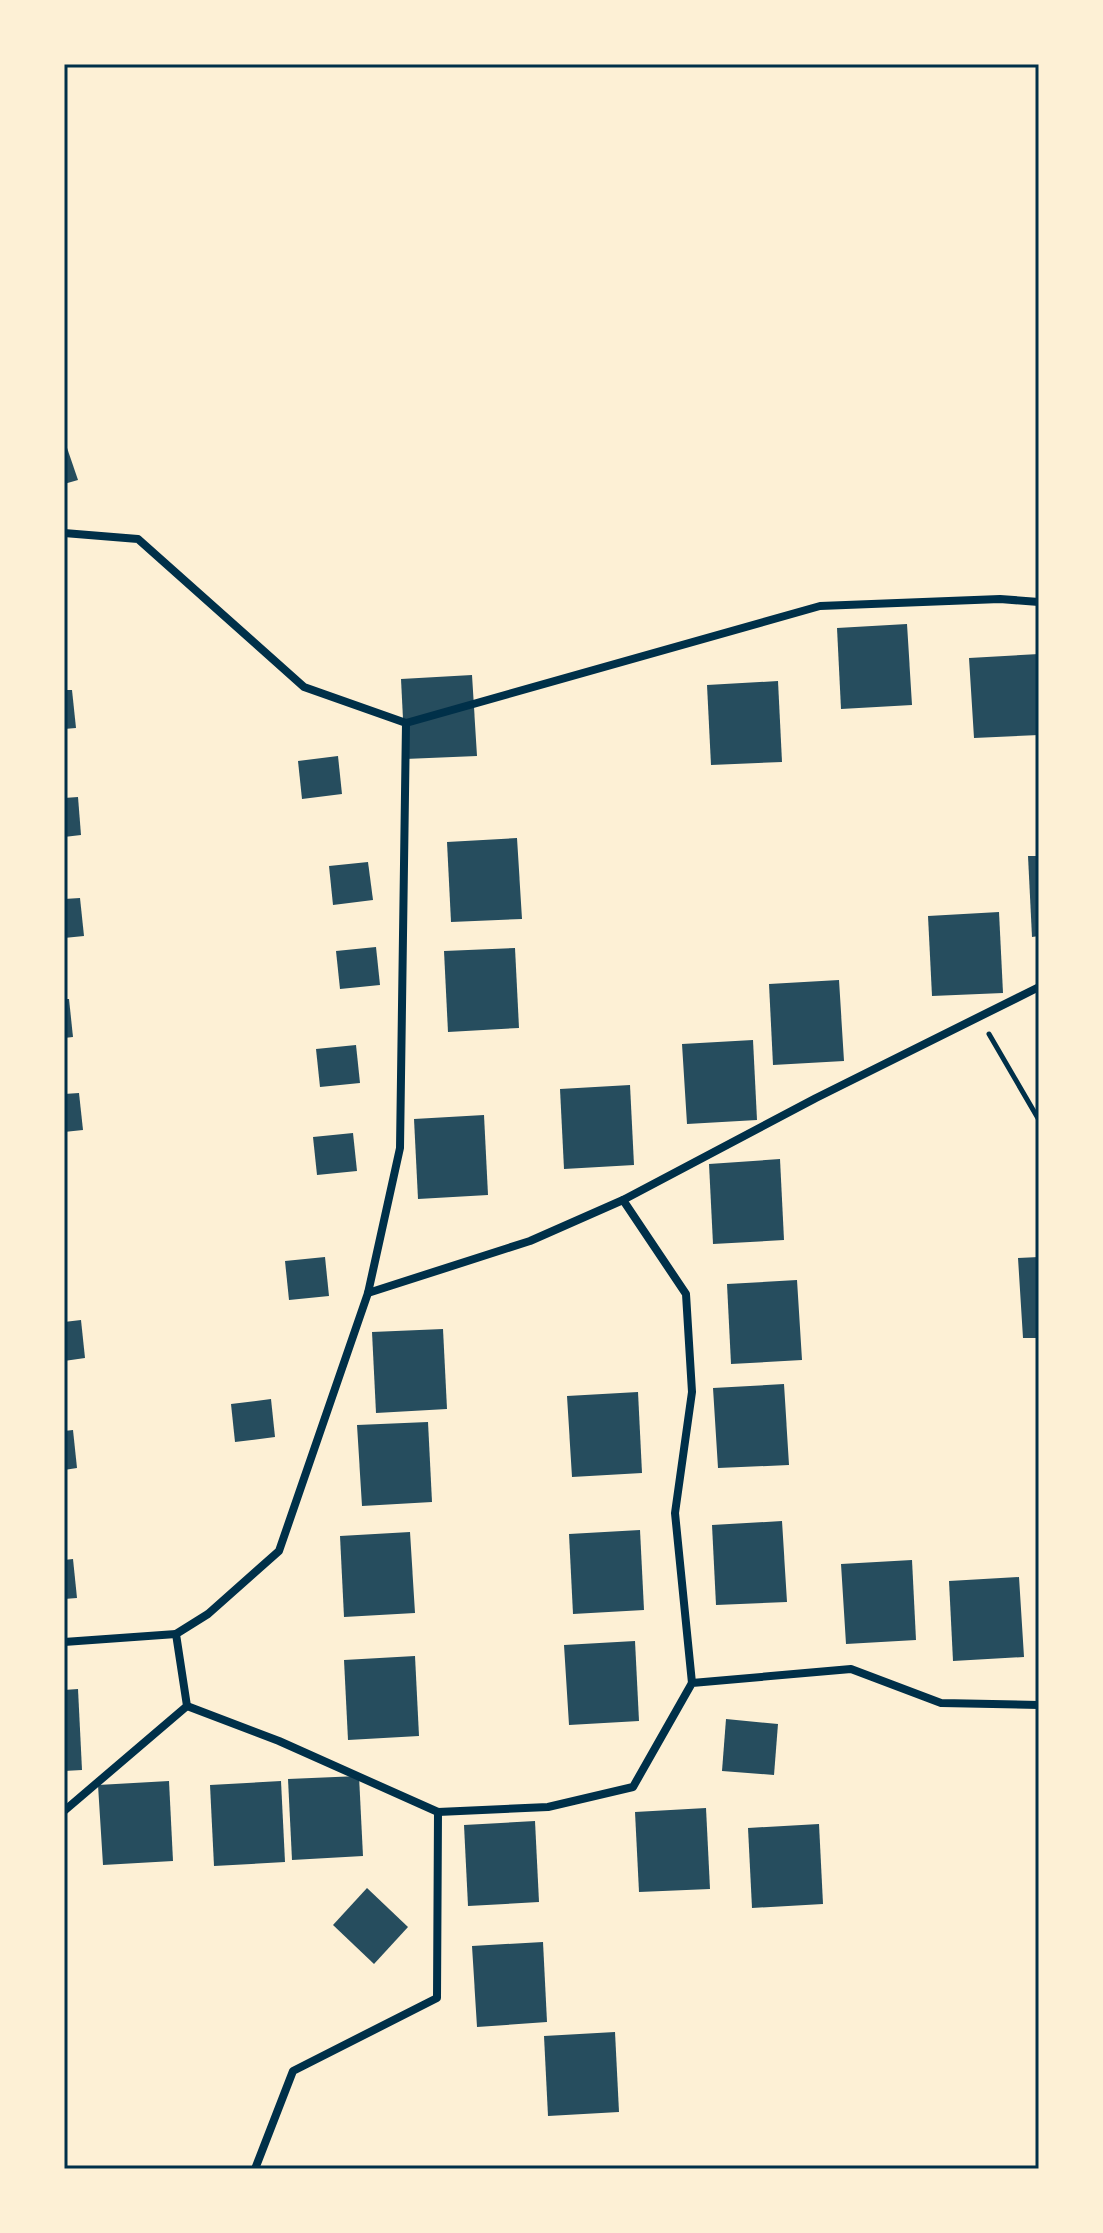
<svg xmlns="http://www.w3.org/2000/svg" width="1103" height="2233" viewBox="0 0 1103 2233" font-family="'PT Sans Narrow',sans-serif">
<rect width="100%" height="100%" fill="#fdf0d5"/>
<g fill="#264d5e">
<polygon points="64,439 78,480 64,484"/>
<polygon points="907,624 912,705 841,709 837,628"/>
<polygon points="1039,654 1039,735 974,738 969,658"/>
<polygon points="472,675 477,756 405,759 401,679"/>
<polygon points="778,681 782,762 711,765 707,685"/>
<polygon points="64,690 72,690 76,728 64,729"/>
<polygon points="338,756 342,794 302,799 298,761"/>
<polygon points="78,797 81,835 64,837 64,798"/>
<polygon points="517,838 522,919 451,922 447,842"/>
<polygon points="1028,856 1039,856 1039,936 1032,937"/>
<polygon points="368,862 373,900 333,905 329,866"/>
<polygon points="80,898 84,936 64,938 64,899"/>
<polygon points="999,912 1003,993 932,996 928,916"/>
<polygon points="376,947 380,985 340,989 336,951"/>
<polygon points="515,948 519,1028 448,1032 444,951"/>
<polygon points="839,980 844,1061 773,1065 769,984"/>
<polygon points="64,999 69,999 73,1037 64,1038"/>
<polygon points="753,1040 757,1120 687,1124 682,1044"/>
<polygon points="356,1045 360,1083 320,1087 316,1049"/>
<polygon points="630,1085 634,1165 564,1169 560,1089"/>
<polygon points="79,1093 83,1130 64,1132 64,1094"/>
<polygon points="484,1115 488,1195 418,1199 414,1119"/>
<polygon points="353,1133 357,1171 317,1175 313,1137"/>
<polygon points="780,1159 784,1240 713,1244 709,1164"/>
<polygon points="325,1257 329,1296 289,1300 285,1261"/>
<polygon points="1039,1257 1039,1338 1023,1338 1018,1258"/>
<polygon points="797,1280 802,1360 731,1364 727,1284"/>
<polygon points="81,1320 85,1358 64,1361 64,1322"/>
<polygon points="443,1329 447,1409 376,1413 372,1332"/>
<polygon points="784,1384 789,1465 718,1468 713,1388"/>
<polygon points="638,1392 642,1473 572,1477 567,1396"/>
<polygon points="271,1399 275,1437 235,1442 231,1404"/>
<polygon points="428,1422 432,1502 362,1506 357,1425"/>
<polygon points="73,1430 77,1468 64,1470 64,1431"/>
<polygon points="782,1521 787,1602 716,1605 712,1525"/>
<polygon points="640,1530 644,1610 573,1614 569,1534"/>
<polygon points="410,1532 415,1613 344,1617 340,1536"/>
<polygon points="73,1559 77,1598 64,1599 64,1560"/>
<polygon points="912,1560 916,1640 846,1644 841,1564"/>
<polygon points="1019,1577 1024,1657 953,1661 949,1581"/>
<polygon points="635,1641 639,1721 569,1725 564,1645"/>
<polygon points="415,1656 419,1736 348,1740 344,1660"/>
<polygon points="78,1689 82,1770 64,1771 64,1690"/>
<polygon points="726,1719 778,1724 774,1775 722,1771"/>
<polygon points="359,1776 363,1856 292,1860 288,1779"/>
<polygon points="169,1781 173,1861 103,1865 98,1785"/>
<polygon points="281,1781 285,1862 214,1866 210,1785"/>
<polygon points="706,1808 710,1889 639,1892 635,1812"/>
<polygon points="535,1821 539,1902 468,1906 464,1825"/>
<polygon points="819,1824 823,1904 752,1908 748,1828"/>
<polygon points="367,1888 408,1927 374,1964 333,1925"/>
<polygon points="543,1942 547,2022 477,2027 472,1946"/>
<polygon points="615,2032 619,2112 548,2116 544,2036"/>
</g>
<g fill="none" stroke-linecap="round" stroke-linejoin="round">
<polyline stroke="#003049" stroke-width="5" points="989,1034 1039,1120"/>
<g stroke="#003049" stroke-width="8">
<polyline points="64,533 138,539 304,687 406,723 820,606 1000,599 1039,602"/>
<polyline points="623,1200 686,1294 692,1392 675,1513 692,1683"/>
<polyline points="368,1293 530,1241 623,1200 816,1098 1039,987"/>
<polyline points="64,1642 176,1634"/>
<polyline points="187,1706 279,1741 438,1812 548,1807 633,1787 692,1683 851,1669 941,1703 1039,1705"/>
<polyline points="64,1811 187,1706 176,1634 208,1614 279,1551 368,1293 400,1148 406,723"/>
<polyline points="255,2169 293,2071 437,1998 438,1812"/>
</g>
</g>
<rect width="1103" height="2233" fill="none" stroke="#fdf0d5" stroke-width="132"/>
<rect x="66" y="66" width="971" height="2101" fill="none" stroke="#003049" stroke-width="3"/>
</svg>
